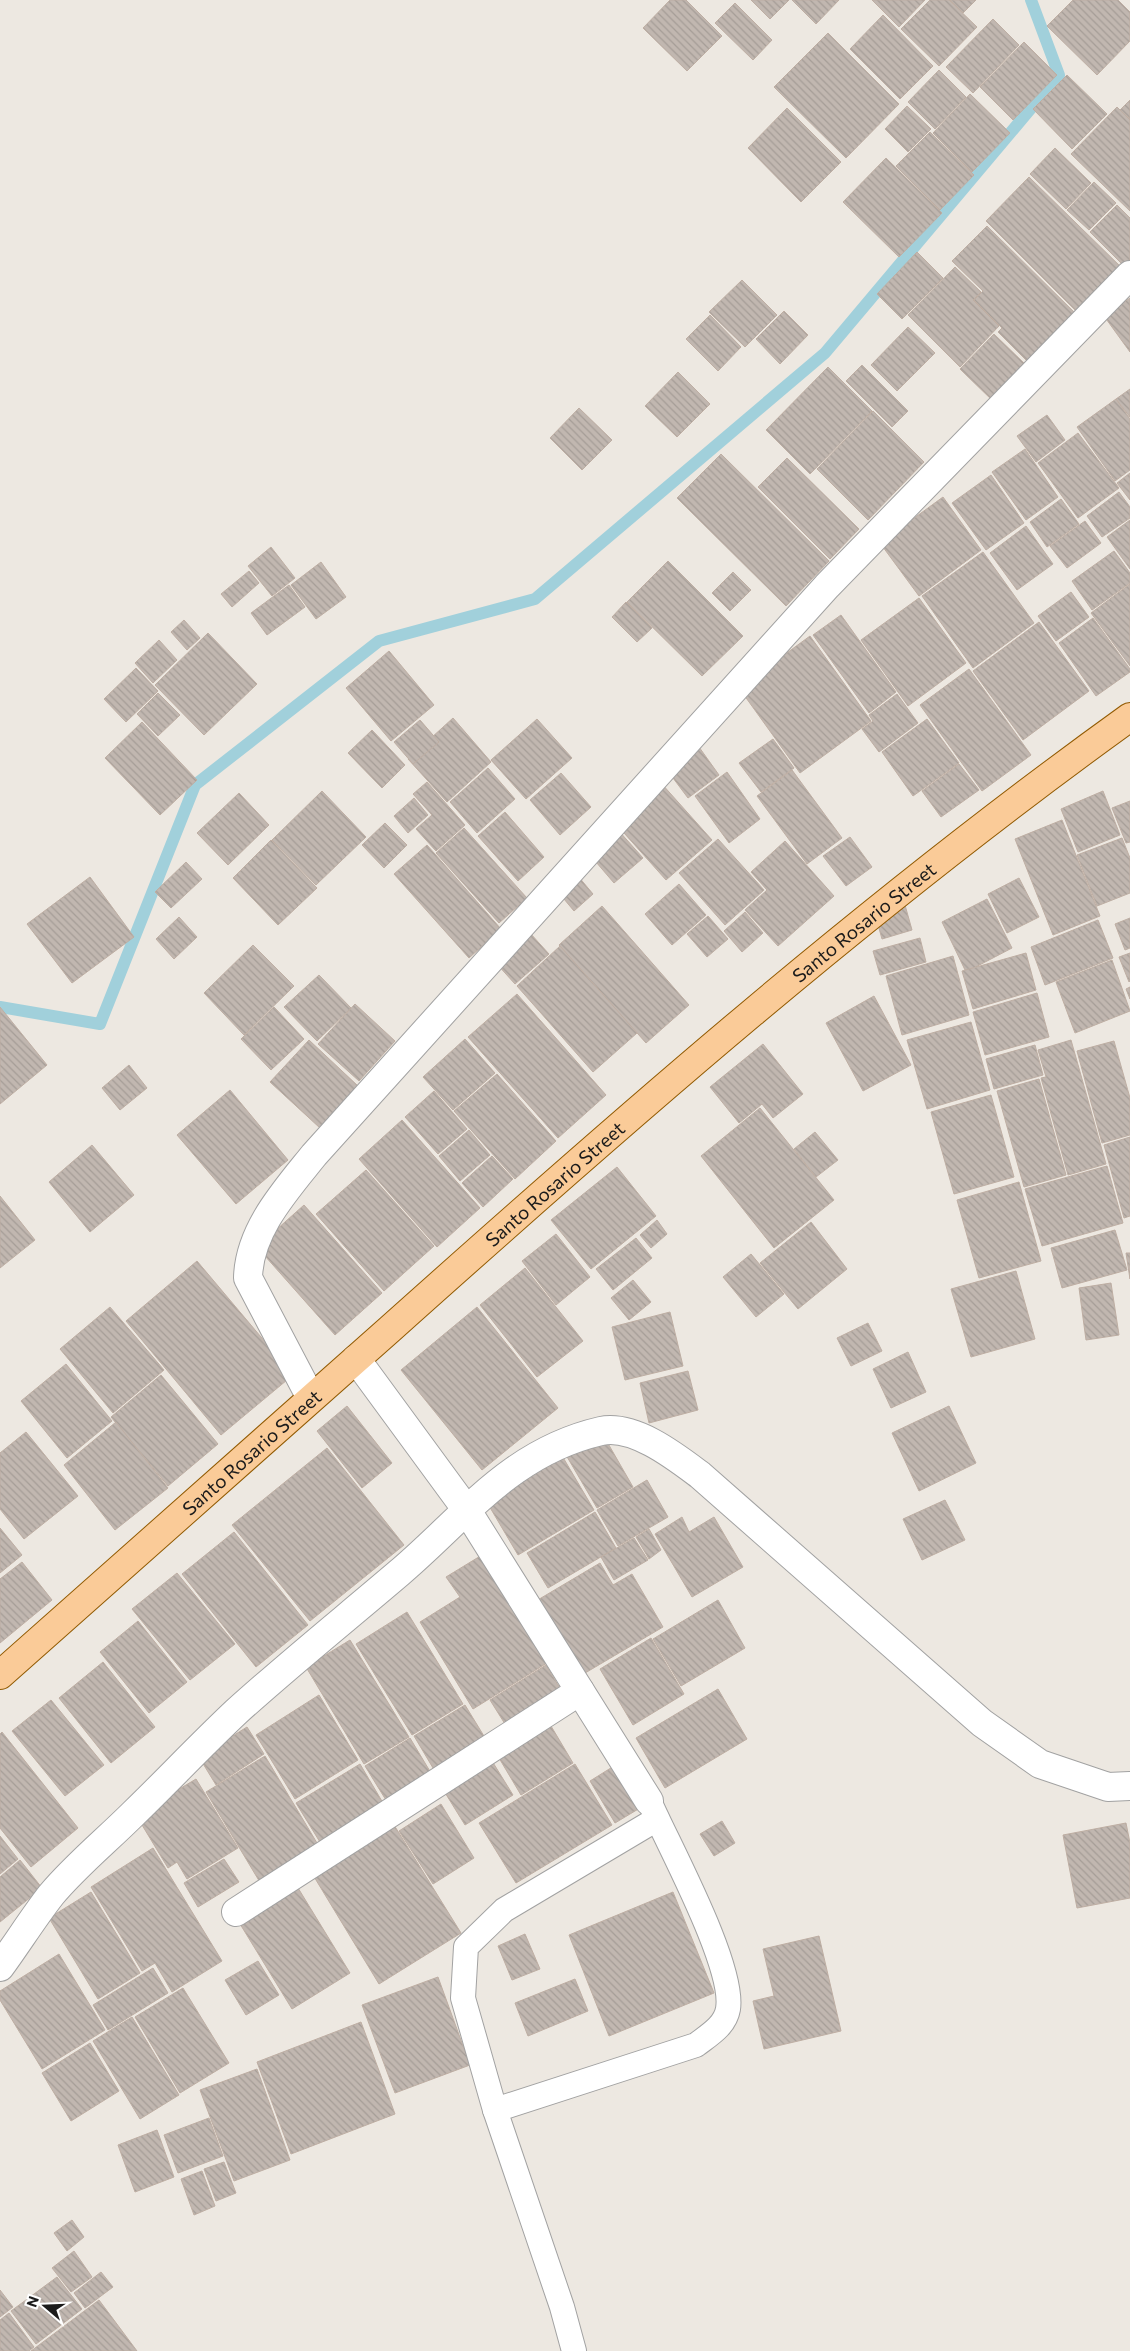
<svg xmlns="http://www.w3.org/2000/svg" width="1130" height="2351" viewBox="0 0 1130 2351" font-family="Commissioner,sans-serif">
<defs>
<pattern id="building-back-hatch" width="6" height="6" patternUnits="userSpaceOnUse" patternTransform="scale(1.25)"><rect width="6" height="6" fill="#c1b7b0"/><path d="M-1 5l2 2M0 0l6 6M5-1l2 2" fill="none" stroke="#a59d97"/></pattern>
</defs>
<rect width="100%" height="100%" fill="#ede8e1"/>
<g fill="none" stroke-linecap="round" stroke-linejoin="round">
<polyline stroke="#a1d0db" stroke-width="12" points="0,1007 100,1024 195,785 379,641 535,599 825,353 1059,75 1031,0"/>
</g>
<g fill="url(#building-back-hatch)" stroke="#beaea3">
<polygon points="670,0 686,0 722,36 687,71 643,28"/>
<polygon points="751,0 789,0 770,19"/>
<polygon points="792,0 839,0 816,24"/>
<polygon points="872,0 925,0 899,27"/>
<polygon points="930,0 949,0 977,27 939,66 901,29"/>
<polygon points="950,0 976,0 963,13"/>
<polygon points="1073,0 1118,0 1130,12 1130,41 1097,75 1047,26"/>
<polygon points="735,3 772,40 753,60 715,23"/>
<polygon points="883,15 933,66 900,99 850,49"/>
<polygon points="993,19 1019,45 973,93 946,67"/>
<polygon points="828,33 899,104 846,158 774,87"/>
<polygon points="1024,42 1057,75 1013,120 980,87"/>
<polygon points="939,70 966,97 935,129 908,102"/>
<polygon points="1067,75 1107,114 1072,149 1033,109"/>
<polygon points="970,94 1010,133 972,172 933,133"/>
<polygon points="1130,100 1130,119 1120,110"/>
<polygon points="907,106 931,129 908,152 885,129"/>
<polygon points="1117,107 1130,120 1130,211 1071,154"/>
<polygon points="787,108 841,162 801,202 748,148"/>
<polygon points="930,132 974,175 940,210 896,166"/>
<polygon points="1055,148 1091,183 1066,209 1030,174"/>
<polygon points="886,158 942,213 899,257 843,202"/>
<polygon points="1029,177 1124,270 1080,315 986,221"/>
<polygon points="1094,182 1116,203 1089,230 1067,210"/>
<polygon points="1117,205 1130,218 1130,264 1126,268 1090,232"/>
<polygon points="987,226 1078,316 1031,365 998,332 1002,328 974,300 983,291 952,261"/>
<polygon points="917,252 943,278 902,319 877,294"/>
<polygon points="955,267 981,292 973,300 999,326 960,367 908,315"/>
<polygon points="742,280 777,315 745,347 709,312"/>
<polygon points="1130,298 1130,352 1104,316"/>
<polygon points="784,311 808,335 780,364 756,339"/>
<polygon points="710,315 741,347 718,371 686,339"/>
<polygon points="908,327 935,353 897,391 871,365"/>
<polygon points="994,334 1028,367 994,402 960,369"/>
<polygon points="862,365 908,411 892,427 846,381"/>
<polygon points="828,367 872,411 810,474 766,430"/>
<polygon points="678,372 710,404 677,437 645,406"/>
<polygon points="1130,389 1130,417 1116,399"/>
<polygon points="1116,399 1130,419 1130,470 1115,481 1077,427"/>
<polygon points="579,408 612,440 582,470 550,438"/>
<polygon points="873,411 924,462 868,520 817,469"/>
<polygon points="1047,415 1065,440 1036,462 1017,436"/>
<polygon points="1078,433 1119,488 1078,518 1038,463"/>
<polygon points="1025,449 1058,497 1026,520 992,472"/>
<polygon points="721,454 829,561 786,606 677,498"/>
<polygon points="787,458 859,529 830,559 758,487"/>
<polygon points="1130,473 1130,500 1117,483"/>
<polygon points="991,475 1024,523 986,550 952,503"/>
<polygon points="1119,492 1130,507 1130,518 1102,537 1087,516"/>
<polygon points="943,497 981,550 919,596 880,543"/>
<polygon points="1061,499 1079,524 1047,547 1030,522"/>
<polygon points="1130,520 1130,569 1107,537"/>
<polygon points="1085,521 1101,543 1067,568 1050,546"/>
<polygon points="1026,526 1053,564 1017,590 990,553"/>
<polygon points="271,547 295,578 272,596 248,566"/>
<polygon points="1114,551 1130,573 1130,583 1092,610 1072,581"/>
<polygon points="983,552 1034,623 973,668 922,596"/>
<polygon points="668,561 743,636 702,676 627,602"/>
<polygon points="321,562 346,597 316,619 291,585"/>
<polygon points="249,571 259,583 232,607 221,594"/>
<polygon points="733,572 751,590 730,611 712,593"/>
<polygon points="1130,584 1130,666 1091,613"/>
<polygon points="289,585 305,607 267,635 251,613"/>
<polygon points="1071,592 1089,617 1056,641 1038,616"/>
<polygon points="919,598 966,663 908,706 861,640"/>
<polygon points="626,602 652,628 637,642 612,617"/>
<polygon points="841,615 896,692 869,713 813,635"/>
<polygon points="1093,618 1130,669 1130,672 1096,696 1059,643"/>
<polygon points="184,620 200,638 187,650 171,632"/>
<polygon points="1039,622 1089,691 1023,740 973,671"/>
<polygon points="208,633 257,684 204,735 155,685"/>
<polygon points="810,636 871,721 800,773 739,688"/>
<polygon points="159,640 177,660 153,683 135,663"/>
<polygon points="389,651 434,705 391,741 346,688"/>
<polygon points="136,668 158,691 126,722 104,699"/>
<polygon points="969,669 1031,755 982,791 920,705"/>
<polygon points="158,693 180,715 158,736 137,714"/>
<polygon points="897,694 918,723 879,752 862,729 873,721 869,715"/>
<polygon points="453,718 491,762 447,802 408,759"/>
<polygon points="537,719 572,758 526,799 491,760"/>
<polygon points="927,719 959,763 913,796 882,752"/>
<polygon points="420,720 439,742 413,764 394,742"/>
<polygon points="142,722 197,780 160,815 105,758"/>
<polygon points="372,730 405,765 382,788 348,753"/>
<polygon points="773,739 794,768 761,792 739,763"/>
<polygon points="699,747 719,775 688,798 667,770"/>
<polygon points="959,764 979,790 941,817 922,791"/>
<polygon points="488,768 515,799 477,833 450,802"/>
<polygon points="792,770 842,838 807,864 757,796"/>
<polygon points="727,772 760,819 729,843 695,796"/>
<polygon points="561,773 591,807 560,835 530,800"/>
<polygon points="427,782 465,825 436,851 416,829 432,815 413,794"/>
<polygon points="661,783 712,840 666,880 616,824"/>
<polygon points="322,791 366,837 316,885 272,840"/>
<polygon points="1103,791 1120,835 1078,852 1061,809"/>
<polygon points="239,793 269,825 228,865 197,833"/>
<polygon points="414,798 428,815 408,833 394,816"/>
<polygon points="1130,801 1130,842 1126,843 1112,808"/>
<polygon points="505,812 544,857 518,881 478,836"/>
<polygon points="1062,820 1100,916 1053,935 1015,839"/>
<polygon points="385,823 407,845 384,868 362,845"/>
<polygon points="464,828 527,898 499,923 436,853"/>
<polygon points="618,830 643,858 614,883 590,855"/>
<polygon points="850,837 872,867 846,886 823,856"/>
<polygon points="1122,838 1130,858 1130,893 1097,906 1077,855"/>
<polygon points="718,839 764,890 725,925 679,873"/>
<polygon points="271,840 317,888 278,925 233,878"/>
<polygon points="785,841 834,896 778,946 745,910 767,890 751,872"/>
<polygon points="427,845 501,929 469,958 394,874"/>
<polygon points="186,862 202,879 171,908 155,892"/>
<polygon points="578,876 593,894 574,911 559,893"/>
<polygon points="90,877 134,937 72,983 27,924"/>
<polygon points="1019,878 1039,917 1007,933 988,894"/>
<polygon points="679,884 706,915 672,945 645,914"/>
<polygon points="987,899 1012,948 966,972 942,922"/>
<polygon points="905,905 912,930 882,939 875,914"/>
<polygon points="602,906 689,1005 646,1043 559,945"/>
<polygon points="745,912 763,933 742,952 724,931"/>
<polygon points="708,916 728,939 707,957 687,934"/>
<polygon points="179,917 197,937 174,959 156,939"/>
<polygon points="1130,918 1130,948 1125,950 1115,924"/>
<polygon points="1098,920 1113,958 1045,985 1031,947"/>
<polygon points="530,933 549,954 515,984 496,963"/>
<polygon points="920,938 926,962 880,975 873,951"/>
<polygon points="253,945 294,986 244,1035 204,993"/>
<polygon points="560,946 637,1033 593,1072 517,986"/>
<polygon points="1026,953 1036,990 973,1009 962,971"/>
<polygon points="1130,953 1130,981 1129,982 1119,957"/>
<polygon points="953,956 969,1015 902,1035 886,976"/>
<polygon points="1112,960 1130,1011 1075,1033 1056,982"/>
<polygon points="319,975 351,1008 317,1041 284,1007"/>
<polygon points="1130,987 1130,999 1126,989"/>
<polygon points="1037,993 1049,1037 985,1055 973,1012"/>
<polygon points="517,994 606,1095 558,1138 468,1037"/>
<polygon points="874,996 911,1065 863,1091 826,1023"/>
<polygon points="355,1004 395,1041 359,1081 318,1044"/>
<polygon points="0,1007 47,1065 0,1104"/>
<polygon points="274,1007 304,1039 271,1070 241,1039"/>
<polygon points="971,1022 990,1090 927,1109 907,1040"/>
<polygon points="465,1039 495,1073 453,1110 423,1077"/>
<polygon points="309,1040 358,1086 320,1128 270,1082"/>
<polygon points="1071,1040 1106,1164 1068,1175 1041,1078 1046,1077 1038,1050"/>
<polygon points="1114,1041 1130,1098 1130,1135 1102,1143 1077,1051"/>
<polygon points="763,1044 803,1094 773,1118 762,1104 739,1123 710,1087"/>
<polygon points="1035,1045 1043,1075 994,1089 986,1059"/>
<polygon points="129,1065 147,1088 120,1110 102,1088"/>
<polygon points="497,1074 556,1141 515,1179 454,1111"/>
<polygon points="1039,1079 1066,1175 1024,1187 997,1091"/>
<polygon points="230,1090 288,1160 236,1204 177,1135"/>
<polygon points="434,1091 467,1129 438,1154 405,1117"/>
<polygon points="991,1095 1014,1177 954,1194 931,1112"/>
<polygon points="760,1108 834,1200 774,1248 701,1156"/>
<polygon points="402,1120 480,1208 437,1247 359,1159"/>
<polygon points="469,1130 490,1155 460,1181 439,1156"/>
<polygon points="815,1132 838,1160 816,1177 794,1149"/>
<polygon points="1130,1137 1130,1216 1124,1218 1104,1145"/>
<polygon points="92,1145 134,1195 90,1232 49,1182"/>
<polygon points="492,1156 513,1179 483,1207 462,1183"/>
<polygon points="1107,1166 1123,1223 1042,1246 1025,1189"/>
<polygon points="617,1167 656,1216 591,1269 551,1220"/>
<polygon points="366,1170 434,1246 384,1291 316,1214"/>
<polygon points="1019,1182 1041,1261 979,1278 957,1200"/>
<polygon points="0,1196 35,1240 0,1268"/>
<polygon points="304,1205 382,1293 335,1335 257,1247"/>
<polygon points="657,1220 667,1234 651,1248 640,1235"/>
<polygon points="811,1222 847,1269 798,1309 760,1263"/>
<polygon points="1115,1230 1127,1270 1062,1288 1051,1248"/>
<polygon points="556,1234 590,1277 556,1305 522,1261"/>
<polygon points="636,1238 652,1258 613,1290 596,1269"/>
<polygon points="1126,1253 1130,1253 1130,1279"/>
<polygon points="751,1254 784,1294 756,1317 723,1277"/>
<polygon points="197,1261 293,1375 221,1435 126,1321"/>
<polygon points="525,1268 583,1341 537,1377 480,1305"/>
<polygon points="1016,1271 1035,1339 971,1357 951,1289"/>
<polygon points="633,1280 651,1302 629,1320 611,1298"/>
<polygon points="1111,1283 1119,1335 1086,1340 1079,1288"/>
<polygon points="110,1307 164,1370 113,1413 60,1349"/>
<polygon points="477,1307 558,1408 482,1470 401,1370"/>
<polygon points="670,1312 683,1366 625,1380 612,1327"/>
<polygon points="868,1323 882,1351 851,1366 837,1338"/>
<polygon points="908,1352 926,1392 891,1408 873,1369"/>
<polygon points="66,1364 112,1421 67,1458 21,1401"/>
<polygon points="688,1371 698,1410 649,1423 640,1383"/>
<polygon points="161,1375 218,1444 168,1486 111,1417"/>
<polygon points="347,1406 392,1463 362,1488 317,1431"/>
<polygon points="949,1406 976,1463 919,1491 892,1433"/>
<polygon points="116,1422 168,1488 115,1530 64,1465"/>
<polygon points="26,1432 78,1496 24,1539 0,1509 0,1453"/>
<polygon points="602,1433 633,1487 597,1508 566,1455"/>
<polygon points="327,1448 404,1545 310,1621 232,1525"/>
<polygon points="561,1454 594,1510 518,1555 485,1499"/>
<polygon points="647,1480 668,1517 618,1546 597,1510"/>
<polygon points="945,1500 965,1540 922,1560 903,1519"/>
<polygon points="595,1512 616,1548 548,1588 527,1553"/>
<polygon points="682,1517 689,1532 714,1517 743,1567 692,1597 655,1534"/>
<polygon points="0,1528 22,1555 0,1573"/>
<polygon points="649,1529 661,1550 649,1559 636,1537"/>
<polygon points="234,1532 308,1625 256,1667 182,1574"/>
<polygon points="634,1538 648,1560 614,1580 601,1557"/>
<polygon points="482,1555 547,1663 473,1709 420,1622 460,1597 446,1577"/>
<polygon points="22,1562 52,1600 0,1643 0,1579"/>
<polygon points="600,1563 613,1585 632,1574 663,1627 580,1676 536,1601"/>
<polygon points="177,1573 235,1644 190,1680 132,1609"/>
<polygon points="718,1600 745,1648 681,1686 653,1639"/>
<polygon points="407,1612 463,1704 412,1735 356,1644"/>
<polygon points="138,1621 187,1682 149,1713 100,1652"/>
<polygon points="651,1638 684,1694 633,1725 600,1669"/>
<polygon points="350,1640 409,1737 364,1764 306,1667"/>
<polygon points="103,1662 155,1727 111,1763 59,1698"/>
<polygon points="546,1665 561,1690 505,1724 490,1700"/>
<polygon points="718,1689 747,1739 665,1788 636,1738"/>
<polygon points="319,1695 358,1760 295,1799 256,1735"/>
<polygon points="51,1700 104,1765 65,1796 12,1731"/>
<polygon points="465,1705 487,1741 436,1773 414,1736"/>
<polygon points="551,1726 573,1763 521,1795 499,1758"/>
<polygon points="247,1727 264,1754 216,1785 199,1757"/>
<polygon points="2,1732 78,1828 31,1867 0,1828 0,1734"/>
<polygon points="410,1738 434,1778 389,1805 365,1766"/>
<polygon points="265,1756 320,1848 261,1884 206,1792"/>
<polygon points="492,1761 513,1795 465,1825 444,1791"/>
<polygon points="360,1764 386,1808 323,1847 296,1803"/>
<polygon points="575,1764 612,1825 516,1883 479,1823"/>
<polygon points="614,1766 640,1808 615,1823 590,1781"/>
<polygon points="196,1779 238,1848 187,1879 177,1862 168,1868 136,1815"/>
<polygon points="441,1804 474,1858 433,1884 399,1831"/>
<polygon points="722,1821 735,1843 714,1856 700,1834"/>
<polygon points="1126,1823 1130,1843 1130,1898 1077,1908 1063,1835"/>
<polygon points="394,1825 461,1933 379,1984 313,1875"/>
<polygon points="0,1836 18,1859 0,1874"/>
<polygon points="153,1848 222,1961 172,1992 155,1963 142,1971 91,1887"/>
<polygon points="224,1859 239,1882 198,1907 184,1883"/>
<polygon points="20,1860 42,1888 0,1922 0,1877"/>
<polygon points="295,1883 350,1973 292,2009 237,1919"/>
<polygon points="91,1892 140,1973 98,1999 49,1918"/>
<polygon points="673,1892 714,1993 609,2036 569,1935"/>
<polygon points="525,1934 540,1969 512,1980 498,1946"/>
<polygon points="819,1936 841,2031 764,2049 753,2001 774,1996 763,1949"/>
<polygon points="59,1954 105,2030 42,2069 0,2000 0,1991"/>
<polygon points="258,1961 279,1995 246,2015 225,1980"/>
<polygon points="153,1968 168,1993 108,2030 93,2005"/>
<polygon points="438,1977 470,2065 395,2093 362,2005"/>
<polygon points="575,1979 588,2011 528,2036 515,2003"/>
<polygon points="183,1988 229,2063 180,2093 135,2017"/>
<polygon points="132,2017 179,2095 140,2119 93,2041"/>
<polygon points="361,2022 395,2114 291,2154 257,2062"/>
<polygon points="90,2043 119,2091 71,2121 42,2073"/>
<polygon points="257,2069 290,2160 234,2181 200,2090"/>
<polygon points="209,2118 223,2156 178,2173 164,2135"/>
<polygon points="157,2130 174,2177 135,2192 118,2145"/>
<polygon points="224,2162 236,2193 216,2201 204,2169"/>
<polygon points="202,2171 215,2206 194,2215 181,2179"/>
<polygon points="72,2220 84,2237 67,2251 54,2233"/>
<polygon points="74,2251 92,2277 71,2292 52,2268"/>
<polygon points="101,2272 113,2287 85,2308 74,2293"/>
<polygon points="57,2277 82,2309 36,2344 11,2311"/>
<polygon points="0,2290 13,2307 0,2317"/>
<polygon points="99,2300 137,2351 31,2351"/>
<polygon points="9,2313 34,2347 29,2351 0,2351 0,2320"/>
</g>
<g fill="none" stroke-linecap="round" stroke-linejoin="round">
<defs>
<g id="service">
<path d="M495 2110 696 2045C709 2035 725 2026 728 2009 735 1967 670 1848 651 1805"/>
<polyline points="574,2351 562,2307 495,2110 463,1998 466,1947 504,1910 657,1819"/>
</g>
<g id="minor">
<polyline points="356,1359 466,1509 649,1801"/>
<path d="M311 1398 248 1278C249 1230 286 1190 314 1155L827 586 1130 275"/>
<polyline points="236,1912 580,1691"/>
</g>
<path id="tertiary" d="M0 1967C17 1944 33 1918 51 1895 75 1866 107 1840 134 1813 168 1780 201 1745 236 1712 289 1664 345 1619 399 1573 465 1517 510 1452 601 1431 634 1424 676 1457 700 1475L982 1723 1040 1764 1108 1787 1130 1786"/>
<g id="primary">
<path id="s1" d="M0 1675C130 1559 260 1444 390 1329 629 1115 870 904 1130 717"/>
</g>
</defs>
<use href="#service" stroke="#a2a2a2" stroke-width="26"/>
<use href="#minor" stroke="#a2a2a2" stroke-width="30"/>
<use href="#tertiary" stroke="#a2a2a2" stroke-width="30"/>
<use href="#primary" stroke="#915a02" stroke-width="30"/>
<use href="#service" stroke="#fff" stroke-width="24"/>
<use href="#minor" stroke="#fff" stroke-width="28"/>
<use href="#tertiary" stroke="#fff" stroke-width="28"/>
<use href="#primary" stroke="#facb98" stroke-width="28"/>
</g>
<g text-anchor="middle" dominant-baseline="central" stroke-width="4.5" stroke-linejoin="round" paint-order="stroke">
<g font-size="19" fill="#1b1b1b" stroke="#fff">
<text stroke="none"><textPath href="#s1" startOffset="1146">Santo Rosario Street</textPath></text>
<text stroke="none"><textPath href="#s1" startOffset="741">Santo Rosario Street</textPath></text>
<text stroke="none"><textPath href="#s1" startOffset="336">Santo Rosario Street</textPath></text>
</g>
</g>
<g transform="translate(45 2306) rotate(289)" stroke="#ffffff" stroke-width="4" paint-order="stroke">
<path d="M0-4L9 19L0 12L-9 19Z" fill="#1b1b1b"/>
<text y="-8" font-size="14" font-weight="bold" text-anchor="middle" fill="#1b1b1b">N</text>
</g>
</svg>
